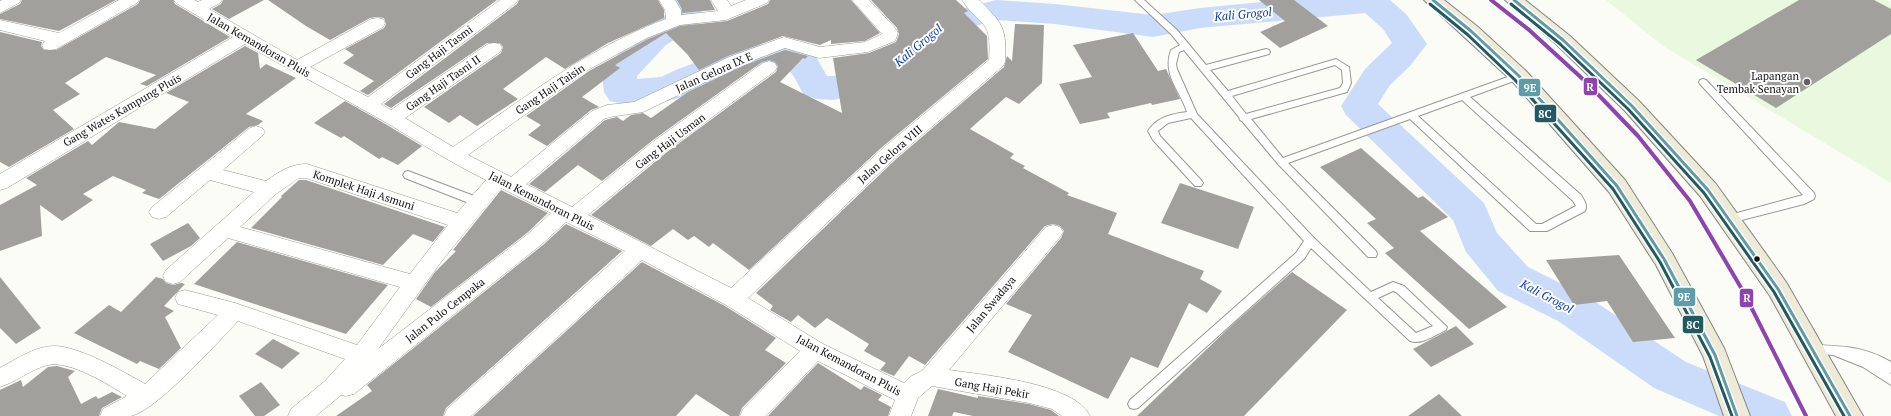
<svg xmlns="http://www.w3.org/2000/svg" width="1891" height="416" viewBox="0 0 1891 416" font-family="'PT Serif',serif">
<rect width="100%" height="100%" fill="#fcfcf7"/>
<polygon fill="#eaf8df" points="1606,0 1886,0 1891,2 1891,183 1663,46"/>
<g fill="none" stroke-linecap="round" stroke-linejoin="round">
<path fill="#cadcfa" fill-rule="evenodd" d="M663 0H695L703 17 699 24 666 45 637 76V79L661 77 678 69 744 45 780 44 816 57 827 76H833L871 67 930 17 996 0 1055 4 1153 15 1200 8 1283 0H1390L1407 15 1427 44 1410 66 1390 85 1378 104 1484 203 1497 233 1528 267 1588 297 1686 362 1785 402 1792 416H1719L1654 388 1558 321 1498 291 1466 252 1453 220 1346 115 1341 106 1365 69 1392 43 1383 29 1365 13 1200 28 1153 37 1055 24 997 20 954 32 895 83 861 94 833 100 816 99 804 95C800 89 795 76 790 72 765 56 726 75 703 85 695 89 687 95 679 98 660 104 628 106 610 101L604 92 602 74 607 66 642 29 669 13Z"/>
</g>
<g fill="#a1a09c">
<polygon points="22,0 116,0 59,31 0,19 0,14 20,4"/>
<polygon points="140,0 173,0 175,4 230,37 147,86 140,84 156,75 106,57 65,83 80,94 53,110 74,129 9,167 0,162 0,32 42,42 41,46 44,50 56,50 138,4"/>
<polygon points="223,0 264,0 229,19 212,9 221,4"/>
<polygon points="268,0 497,0 368,95 360,91 374,81 343,63 354,55 345,49 384,28 386,24 384,18 377,17 370,18 330,40 306,26"/>
<polygon points="519,0 658,0 664,10 664,18 608,43 565,69 546,57 503,89 518,99 477,126 460,115 449,123 424,107 501,53 503,47 500,43 487,43 391,108 384,104 517,4"/>
<polygon points="677,0 710,0 715,10 682,13 682,9"/>
<polygon points="770,0 851,0 880,33 865,41 831,44 831,40 820,45 783,36 728,56 699,70 687,54 666,33 615,65 620,68 582,97 599,107 591,110 547,146 528,135 541,125 526,116 589,71 648,39 680,26 727,21 768,4"/>
<polygon points="871,0 956,0 968,11 964,13 987,36 988,59 881,148 749,270 713,243 709,247 694,236 688,240 673,229 651,246 591,215 667,152 776,72 778,66 775,62 769,60 762,62 653,140 602,181 578,165 545,192 529,184 605,120 617,117 623,121 631,115 643,113 651,118 688,92 742,66 785,50 808,56 805,59 803,58 780,82 842,113 833,58 869,53 896,42 899,34 897,28"/>
<polygon points="1259,0 1294,0 1328,26 1280,48 1260,32 1285,21"/>
<polygon points="1799,0 1874,0 1891,9 1891,34 1776,108 1696,60"/>
<polygon points="1015,24 1044,25 1042,83 1019,104 1006,97 970,129 1014,154 1010,158 1025,166 1023,168 1069,193 1067,195 1117,213 1108,234 1204,271 1200,279 1222,291 1207,313 1189,303 1158,368 1131,357 1108,399 1008,352 1032,315 1006,304 1061,238 1064,231 1060,226 1053,224 1045,226 925,365 909,356 894,376 880,370 886,363 864,351 869,344 827,318 815,328 798,315 791,322 770,310 773,306 756,293 895,160 1004,67 1007,56 1012,61"/>
<polygon points="1133,33 1158,71 1166,69 1180,99 1152,105 1151,103 1107,113 1110,118 1080,124 1059,84 1092,77 1073,45"/>
<polygon points="245,46 258,53 260,69 266,64 296,78 246,114 263,121 258,125 249,127 159,199 142,193 146,190 113,176 83,194 93,200 62,221 40,205 42,236 0,251 0,205 37,185 26,178 88,141 92,145 119,122 155,129 189,102 166,93"/>
<polygon points="345,101 377,119 422,146 398,165 382,157 379,159 344,136 341,138 314,123"/>
<polygon points="1361,148 1418,198 1423,196 1448,217 1420,231 1507,307 1469,329 1385,253 1394,248 1367,223 1376,219 1320,167"/>
<polygon points="299,180 306,180 445,227 433,242 413,234 383,265 251,228 282,197 281,196"/>
<polygon points="1180,183 1254,207 1238,249 1161,223"/>
<polygon points="501,190 548,213 527,233 431,307 416,299 435,272 456,251 453,250"/>
<polygon points="188,223 200,238 191,246 163,261 150,244"/>
<polygon points="566,224 622,251 446,408 443,416 336,416 372,391 367,385 543,245"/>
<polygon points="236,243 237,242 388,285 346,334 194,284"/>
<polygon points="1619,255 1675,338 1633,342 1607,301 1574,305 1546,260"/>
<polygon points="642,262 725,306 776,338 765,350 786,363 742,408 739,416 730,416 696,394 676,416 473,416"/>
<polygon points="1292,272 1347,310 1244,416 1137,416 1232,325"/>
<polygon points="0,277 41,328 16,344 0,328"/>
<polygon points="156,277 163,279 166,283 173,285 181,283 185,284 164,306 174,311 165,317 181,348 159,369 140,361 137,364 74,333 109,305 121,312"/>
<polygon points="1456,326 1474,344 1431,367 1413,349"/>
<polygon points="273,339 300,353 282,369 255,354"/>
<polygon points="818,363 861,390 864,386 882,395 878,400 891,407 888,416 768,416"/>
<polygon points="57,366 75,371 68,377 81,404 96,396 98,399 112,392 122,397 102,408 99,416 0,416 0,390 21,380 23,387 48,367"/>
<polygon points="261,382 280,405 264,416 255,416 239,396"/>
<polygon points="938,389 978,398 978,396 1029,404 1051,410 1059,416 973,416 954,412 952,416 928,416"/>
<polygon points="1439,394 1462,416 1408,416"/>
</g>
<g fill="none" stroke-linecap="round" stroke-linejoin="round">
<defs>
<g id="service">
<path d="M1135 0H1144L1177 30 1206 65 1266 49 1269 50 1270 52 1269 54 1210 70 1228 91 1336 59 1349 67 1351 83 1347 92 1251 119 1283 158 1516 74H1522L1523 76 1522 78 1470 97 1581 195C1584 200 1588 205 1585 211L1547 231H1530L1410 119 1288 163 1376 251 1377 254 1376 257H1368L1278 164 1242 121 1240 120 1239 117 1184 50 1179 52 1176 64 1177 69 1197 114 1314 238 1371 292 1393 282 1404 286 1447 327 1446 330C1435 335 1422 345 1410 341L1311 248 1304 259 1138 408 1134 409 1130 408 1128 404 1130 400 1296 253 1304 241 1191 118 1168 123 1158 131 1160 136 1201 180 1203 183 1201 186H1195L1153 140 1148 131C1157 117 1172 114 1187 112 1180 90 1162 75 1171 50L1180 45 1171 34ZM1335 65 1342 70 1343 83 1340 88 1246 114 1232 96ZM1462 100 1573 201 1576 206 1542 224H1536L1418 116ZM1393 291 1396 292 1433 326 1416 333 1378 298Z"/>
<polygon points="1703,79 1706,80 1814,193 1815,196 1814,199 1804,204 1730,223 1726,222 1725,219 1726,216 1803,195 1700,84 1699,82 1700,80"/>
<polygon points="408,171 482,199 483,202 478,206 474,205 405,178 403,175 405,172"/>
<path d="M1812 345C1842 346 1864 346 1891 362V373L1889 372 1891 374V385L1863 367 1833 355 1808 353 1806 350 1808 347Z"/>
</g>
<g id="minor">
<polygon points="2,0 21,0 19,3 0,13 0,1"/>
<polygon points="119,0 139,0 137,3 56,49 50,50 44,49 42,45 45,41 0,30 0,20 59,33"/>
<path d="M174 0H194L198 2 202 0H222L220 3 209 9 297 60 371 19 377 18 383 19 385 23 383 27 310 67 368 97 500 0H518L516 3 381 104 391 110 488 44 494 43 500 44 502 48 500 52 405 118 453 147C522 100 587 48 666 19L665 10 659 0H675L681 10V15L718 11 711 0H727L731 6 746 0H769L767 3 726 20 680 25 647 38 588 70 468 155 511 177 592 111 607 105 634 102 729 57 784 37 820 47 865 42 882 34 852 0H869L896 29 898 33 895 41 868 52 819 58 785 48 741 65 643 112 610 117 604 119 526 184 572 207 654 141 763 63 769 61 775 63 777 67 775 71 666 151 588 215 731 288 882 149 989 60C992 17 981 29 962 0H979C1003 23 1007 29 1005 62L1003 66 894 159 748 298 823 344 904 383 910 377 923 370 1046 227 1053 225 1060 227 1063 232 1060 237 949 370C983 375 1075 383 1090 416H1062L1052 409 1029 403 932 386 918 398 911 416H889L895 400 818 361 766 416H740L743 409 800 351 726 305 642 260 471 416H444L447 409 625 251 566 222 542 244 354 394 346 396 341 395 316 416H288L291 409 325 381 345 359 238 321C218 342 156 411 131 416 121 416 110 416 100 416L103 409 127 396C109 385 70 360 48 365 31 369 16 382 0 387V368C16 359 36 346 54 346 79 346 124 372 145 384L218 315 178 304 175 298 178 292 185 290 235 303 357 345 400 287 228 238 180 282 173 284 166 282 163 276 166 270 254 192 210 180 166 217 159 219 152 217 149 212 152 207 250 128 256 126 262 128 265 132 262 136 223 170 266 181C279 172 290 164 307 164L457 213 486 180C443 159 404 132 362 109 323 87 284 67 245 44L7 188 0 190V174L233 37 176 3ZM299 178H306L448 225 410 274 240 227 276 194ZM501 188 551 213 528 234 378 349 441 262Z"/>
</g>
<g id="trunk">
<polygon points="1424,0 1444,0 1478,27 1526,71 1625,180 1672,253 1724,348 1750,416 1724,416 1703,356 1656,265 1609,192 1512,81"/>
<polygon points="1505,0 1525,0 1570,36 1639,101 1716,184 1786,282 1863,416 1836,416 1770,296 1700,196 1625,111 1556,44"/>
</g>
</defs>
<use href="#service" stroke="#979795" stroke-width="2"/>
<use href="#minor" stroke="#979795" stroke-width="1"/>
<use href="#trunk" stroke="#848482" stroke-width="2"/>
<use href="#service" fill="#fffffe" fill-rule="evenodd"/>
<use href="#minor" fill="#fffffe" fill-rule="evenodd"/>
<use href="#trunk" fill="#edead8" fill-rule="evenodd"/>
<defs>
<g id="bus-1">
<polyline points="1433,0 1471,31 1519,76 1617,186 1664,259 1715,355 1737,416"/>
<polyline points="1514,0 1563,40 1632,106 1708,190 1778,289 1850,416"/>
</g>
<g id="bus-2">
<polyline points="1430,4 1468,35 1515,80 1613,189 1660,262 1710,357 1732,416"/>
<polyline points="1511,4 1560,44 1628,109 1704,193 1774,292 1844,416"/>
</g>
</defs>
<use href="#bus-1" stroke="#fff" stroke-width="6"/>
<use href="#bus-2" stroke="#fff" stroke-width="6"/>
<use href="#bus-1" stroke="#5e9ca7" stroke-width="3"/>
<use href="#bus-2" stroke="#235a61" stroke-width="3"/>
<defs>
<polyline id="rail-1" points="1491,0 1528,29 1586,82 1638,136 1690,201 1743,291 1806,416"/>
</defs>
<use href="#rail-1" stroke="#fff" stroke-width="7"/>
<use href="#rail-1" stroke="#8e44ad" stroke-width="4"/>
</g>
<circle fill="#636362" stroke="#fff" stroke-width="1.5" cx="1807" cy="82" r="4"/>
<circle fill="#111" stroke="#fff" stroke-width="1.5" cx="1757" cy="259" r="3.5"/>
<g text-anchor="middle" dominant-baseline="central" stroke-width="4" stroke-linejoin="round" paint-order="stroke">
<g font-size="11" fill="#111" stroke="#fff">
<text transform="translate(259 45) rotate(30)">Jalan Kemandoran Pluis</text>
<text transform="translate(439 52) rotate(-37)">Gang Haji Tasmi</text>
<text transform="translate(714 72) rotate(-24)">Jalan Gelora IX E</text>
<text transform="translate(443 83) rotate(-35)">Gang Haji Tasni II</text>
<text transform="translate(550 89) rotate(-34)">Gang Haji Taisin</text>
<text transform="translate(122 110) rotate(-30)">Gang Wates Kampung Pluis</text>
<text transform="translate(670 141) rotate(-37)">Gang Haji Usman</text>
<text transform="translate(890 154) rotate(-41)">Jalan Gelora VIII</text>
<text transform="translate(364 190) rotate(18)">Komplek Haji Asmuni</text>
<text transform="translate(542 201) rotate(27)">Jalan Kemandoran Pluis</text>
<text transform="translate(991 304) rotate(-50)">Jalan Swadaya</text>
<text transform="translate(445 310) rotate(-38)">Jalan Pulo Cempaka</text>
<text transform="translate(849 365) rotate(28)">Jalan Kemandoran Pluis</text>
<text transform="translate(992 388) rotate(10)">Gang Haji Pekir</text>
</g>
<g font-size="11" fill="#111" stroke="#fff" text-anchor="end">
<text x="1799" y="76">Lapangan<tspan x="1799" dy="13">Tembak Senayan</tspan></text>
</g>
<g font-size="12" font-style="italic" fill="#0c3eb0" stroke="#fff">
<text transform="translate(1243 14) rotate(-5)">Kali Grogol</text>
<text transform="translate(918 45) rotate(-40)">Kali Grogol</text>
<text transform="translate(1547 296) rotate(28)">Kali Grogol</text>
</g>
</g>
<g stroke="#fff" stroke-width="1.5">
<rect x="1583" y="77" width="15" height="19" rx="4" fill="#8e44ad"/>
<rect x="1518" y="78" width="23" height="19" rx="4" fill="#5e9ca7"/>
<rect x="1534" y="104" width="23" height="19" rx="4" fill="#235a61"/>
<rect x="1673" y="287" width="23" height="20" rx="4" fill="#5e9ca7"/>
<rect x="1739" y="288" width="15" height="20" rx="4" fill="#8e44ad"/>
<rect x="1682" y="315" width="22" height="19" rx="4" fill="#235a61"/>
</g>
<g font-size="11" text-anchor="middle" font-weight="bold" fill="#fff">
<text x="1590" y="91">R</text>
<text x="1530" y="92">9E</text>
<text x="1545" y="118">8C</text>
<text x="1684" y="301">9E</text>
<text x="1747" y="302">R</text>
<text x="1693" y="329">8C</text>
</g>
</svg>
